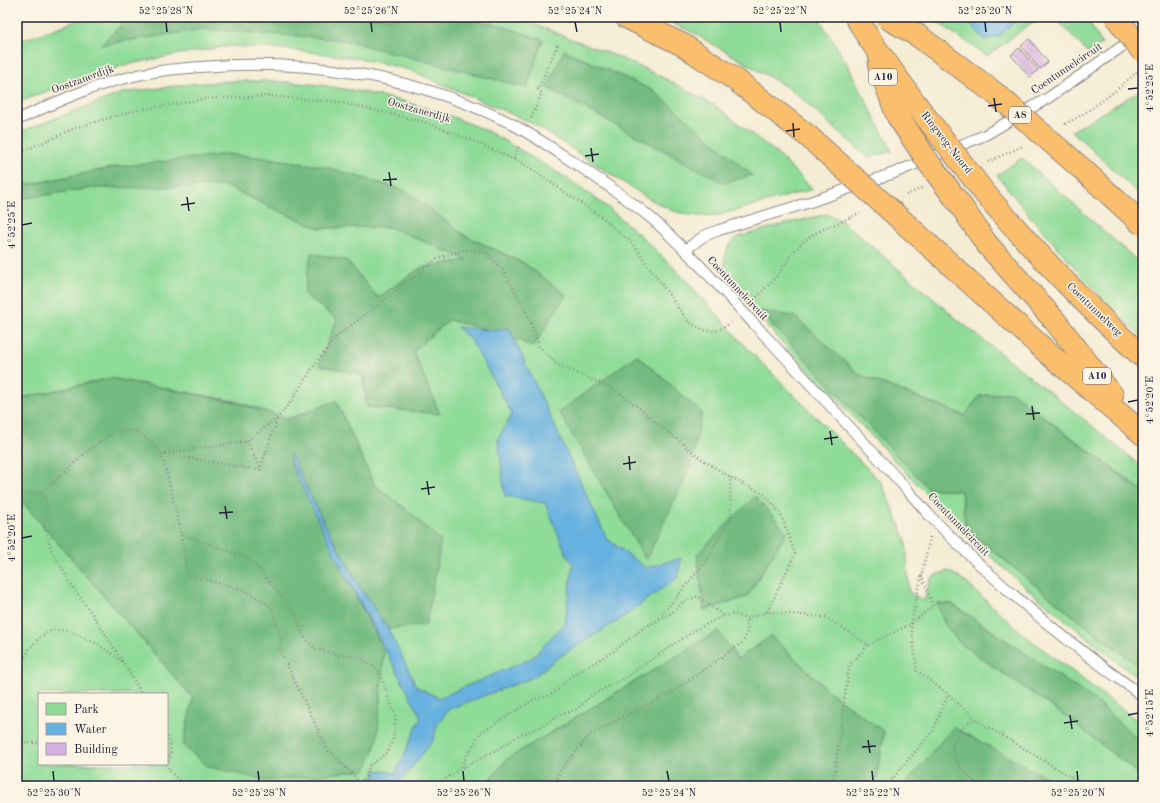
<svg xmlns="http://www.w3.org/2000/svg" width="1160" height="803" viewBox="0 0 1160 803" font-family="'Old Standard TT',serif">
<rect width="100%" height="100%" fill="#fcf5e5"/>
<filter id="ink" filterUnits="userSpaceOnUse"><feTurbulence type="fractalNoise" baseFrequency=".025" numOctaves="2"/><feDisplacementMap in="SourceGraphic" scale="8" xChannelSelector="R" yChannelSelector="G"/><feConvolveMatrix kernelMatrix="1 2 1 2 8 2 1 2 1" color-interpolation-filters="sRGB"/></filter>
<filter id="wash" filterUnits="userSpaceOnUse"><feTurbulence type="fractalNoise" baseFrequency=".012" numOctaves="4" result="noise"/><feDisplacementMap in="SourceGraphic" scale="16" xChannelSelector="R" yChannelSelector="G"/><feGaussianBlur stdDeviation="0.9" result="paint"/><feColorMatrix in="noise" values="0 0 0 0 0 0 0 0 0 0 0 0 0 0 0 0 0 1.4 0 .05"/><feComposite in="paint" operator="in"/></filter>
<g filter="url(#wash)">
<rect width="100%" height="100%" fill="#f4ecd3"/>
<g fill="#8fdb98" stroke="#587e6a" fill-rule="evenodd">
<polygon points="87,17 515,17 616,56 662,77 717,107 774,151 813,189 719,215 697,216 673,211 646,197 532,123 410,70 363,59 286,49 230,46 180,54 125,65 50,90 17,103 17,42"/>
<polygon points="658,17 818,17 847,64 892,151 868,158 792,90 692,32"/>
<polygon points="930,17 966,17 984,40 1000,36 1018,17 1042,17 1030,24 987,56"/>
<polygon points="1055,17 1086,17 1102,44 1088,53"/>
<path d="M232 81H274L321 85 367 93 406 102 448 115 487 131 522 151 565 177 606 206 642 237 683 277 748 349 881 482 906 540 909 592 924 601 931 578 938 574 949 571 962 579 1023 634 1143 725V744L1094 700 952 604 962 645 1064 715 1143 777V786H1062L953 728 904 786H845L876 781 884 732 830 692 771 636 738 659 718 631 508 759 485 786H17V496L193 698 183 746 290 453 323 521 360 587 407 510 374 484 336 401 288 419 235 401 111 378 17 399V199L93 188 226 186 268 206 319 228 390 227 468 260 420 268 378 298 346 260 304 294 337 319 320 364 363 375 367 407 439 413 413 351 449 320 502 333 566 295 525 264 464 235 406 191 326 167 268 158 116 167 17 187V133L122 93 190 84ZM39 694H167V764H39Z"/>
<polygon points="1143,89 1143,198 1072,131"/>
<polygon points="1022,158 1143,266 1143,337 1112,310 1029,215 997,175"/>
<polygon points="827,214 842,221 958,320 1076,413 1143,468 1143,491 1011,392 979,396 966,416 860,375 794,316 760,311 928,488 961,491 966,529 1082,623 1143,669 1143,680 1132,674 1024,586 963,532 780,340 753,310 726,272 724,260 728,246 738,237 777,226"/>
</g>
<g fill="#73bb80" stroke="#4a6e5e">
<polygon points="130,17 461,17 503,26 543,40 527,88 344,40 204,29 100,45"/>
<polygon points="564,50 654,91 752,175 724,183 547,88"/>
<polygon points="227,154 268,158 326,167 406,191 464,235 525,264 566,295 533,347 502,333 449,320 413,351 440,414 367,407 363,375 319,365 337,319 304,294 311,253 346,260 378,298 420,268 467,260 390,227 319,228 268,206 226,186 93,188 17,199 17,187 116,167"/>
<polygon points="759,311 794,316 860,375 965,416 979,396 1011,392 1143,492 1143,669 1082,623 966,529 961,491 928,488"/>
<polygon points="637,355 702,413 690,468 646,560 559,412"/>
<polygon points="111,378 235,402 288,419 336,401 374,484 407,510 441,541 426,625 388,629 360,587 323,521 290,454 339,563 384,651 377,741 366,770 269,781 209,767 183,746 193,698 17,496 17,399"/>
<polygon points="755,496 787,532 747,597 704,610 697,554"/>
<polygon points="937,603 952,604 1094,700 1143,744 1143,777 1064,715 962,645 945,625"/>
<polygon points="718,631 738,659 771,636 830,692 884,732 876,781 845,786 485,786 507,759"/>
<polygon points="953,727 1062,786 904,786"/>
</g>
<g fill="#66b1df" stroke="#446a8d">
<polygon points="966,17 1018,17 1000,36 984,40"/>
<polygon points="457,327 488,330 509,328 607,539 646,568 681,558 678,577 619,620 556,659 534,677 449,709 437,725 433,741 399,783 374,776 375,770 396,773 421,717 339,563 290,462 290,453 323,521 360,587 388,629 417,687 439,698 532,658 565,623 573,564 566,553 545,503 505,496 498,439 512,414 471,340"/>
</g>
<g id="blocks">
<g fill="#d6afe1">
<polygon points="1029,39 1048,62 1040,69 1021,46"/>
<polygon points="1019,48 1038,70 1030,77 1011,55"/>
</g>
</g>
</g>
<g filter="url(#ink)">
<use href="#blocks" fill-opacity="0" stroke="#8b8787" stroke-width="1"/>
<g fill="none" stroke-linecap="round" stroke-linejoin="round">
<defs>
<g id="lane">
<path d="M17 120C52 104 88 87 126 78 150 71 176 69 201 67 303 58 409 75 502 119 525 130 546 144 567 158 596 177 624 196 651 218 689 251 722 290 756 326 802 375 847 424 892 473 906 488 919 504 933 519 997 585 1068 643 1143 696"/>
<polyline points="685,250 704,236 719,230 807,203 894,173 985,135 1048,98 1127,43 1143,30"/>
</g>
<g id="highway">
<polyline points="626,17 683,45 736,80 809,137"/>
<polyline points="856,17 870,40 915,103"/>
<polyline points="879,65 897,115"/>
<path d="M987 196C1036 253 1087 307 1143 357"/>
<polyline points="961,206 986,243 1055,321 1112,395"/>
<polyline points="909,227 1049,354 1143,434"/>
</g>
</defs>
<use href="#lane" stroke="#8b8787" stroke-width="12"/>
<use href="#highway" stroke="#8b8787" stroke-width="24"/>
<g stroke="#8b8787" stroke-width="2.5" stroke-dasharray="1 3" stroke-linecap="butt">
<polyline points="531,118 542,93 538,89 558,44"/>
<path d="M1065 124C1091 111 1115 92 1137 72"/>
<path d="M17 154 75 128 133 111 204 99 269 96 338 102 425 122 471 140 524 164 604 219 633 244 687 320C703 332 715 336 731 322"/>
<polyline points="514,159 519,146"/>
<polyline points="988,162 1023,146"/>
<polyline points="906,195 922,188"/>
<polyline points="754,300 777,276 791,255 803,242 815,233 860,213"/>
<polyline points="247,441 260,469"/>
<polyline points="161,454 247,441 278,417 292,400 315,364 336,337 438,258 464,250 486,252 503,270 527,313 539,346 556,364 609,387 631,401 659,425 703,460 730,477 765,495 780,512 795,554 767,612"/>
<polyline points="165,454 260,470"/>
<polyline points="260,470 278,417"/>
<polyline points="17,493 25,494 36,493 46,489 89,450 114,432 134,430 151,441 161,454 168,478 181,534 250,559 294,611 304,637 316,649 342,656 357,656 378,670 396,717 393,739 388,752 369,766 366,777 366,786"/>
<polyline points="37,493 44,495 48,507 44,527 52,551 72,586 97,621 123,662"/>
<polyline points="181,535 188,575 242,589 271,606 282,639 279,648 327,749 361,783"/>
<polyline points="930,537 911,624 917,671 948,694 975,719"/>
<polyline points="659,618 707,560 731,516 730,477"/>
<polyline points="17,665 22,662 30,648 39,638 52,630 66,630 98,644 123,662 142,694"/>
<polyline points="167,737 170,745 171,756 167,760"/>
<polyline points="17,743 39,743"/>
<path d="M166 764C171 774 179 781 189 786"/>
<polyline points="459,770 480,733 533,700 550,695 559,689 570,677 614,651 643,628 673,612 683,602 698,596 723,616"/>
<polyline points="357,786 361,783 366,777"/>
<polyline points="436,786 458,770 497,750 518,736 543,726 559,715 577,709 592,695 623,679 695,630 723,616 734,614 746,619 767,612 826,617 868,645 911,624 933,606 921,574"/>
<polyline points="555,786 559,772 591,734 674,691 743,642 748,631 746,619"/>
<polyline points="833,786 849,666 868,645"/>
<polyline points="886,786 933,731 948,694"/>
<polyline points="981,786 973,780 958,764 952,745 965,724 975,719 1086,786"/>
</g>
<use href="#lane" stroke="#fff" stroke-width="10"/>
<use href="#highway" stroke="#fabe6d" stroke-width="22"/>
<defs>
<g id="highway-bridge">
<polyline points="886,17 917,35 996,94 1081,168 1143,225"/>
<polyline points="1116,17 1143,52"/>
<polyline points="915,103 987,196"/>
<polyline points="897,115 929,163 961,206"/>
<polyline points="809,137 909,227"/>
</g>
</defs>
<use href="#highway-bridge" stroke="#8b8787" stroke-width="24" stroke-linecap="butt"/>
<use href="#highway-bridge" stroke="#fabe6d" stroke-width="22"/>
</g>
</g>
<path fill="none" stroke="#22223b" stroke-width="1.5" d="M166 22 167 32M371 22 372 32M575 22 577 32M780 22 781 32M985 22 986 32M1128 89 1138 88M994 98 996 112M988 106 1002 104M793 123 794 137M786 131 800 129M591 148 593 162M585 156 599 154M389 172 391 186M383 180 397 179M187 197 189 211M181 205 195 203M22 225 32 223M1128 402 1138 400M1032 406 1034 420M1026 414 1040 413M830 431 832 445M824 439 838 437M629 456 630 470M623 464 636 462M427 481 429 495M421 489 435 487M225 506 227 519M219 513 233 512M22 538 32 536M1070 715 1072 729M1128 715 1138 713M1064 723 1078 721M868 740 870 753M862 747 876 746M53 771 54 781M258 771 259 781M463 771 464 781M667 771 669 781M872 771 873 781M1077 771 1078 781"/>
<g text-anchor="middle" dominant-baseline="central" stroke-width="3" stroke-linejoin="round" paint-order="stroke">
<g fill="#fcf5e5" stroke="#63616e" stroke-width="1">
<rect x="869" y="69" width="28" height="16" rx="3"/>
<rect x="1009" y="107" width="22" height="16" rx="3"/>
<rect x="1083" y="368" width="28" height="16" rx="3"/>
</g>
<g font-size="10" font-weight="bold" fill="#22223b">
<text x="883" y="77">A10</text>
<text x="1020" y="115">A8</text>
<text x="1097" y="376">A10</text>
</g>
<g font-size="11" fill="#22223b" stroke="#fcf5e5">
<text transform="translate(1067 69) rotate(-34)">Coentunnelcircuit</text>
<text transform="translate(83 80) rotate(-20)">Oostzanerdijk</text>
<text transform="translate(419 111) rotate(16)">Oostzanerdijk</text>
<text transform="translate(946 143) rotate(52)">Ringweg-Noord</text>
<text transform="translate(737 289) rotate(47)">Coentunnelcircuit</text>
<text transform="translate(1094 310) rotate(44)">Coentunnelweg</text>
<text transform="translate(958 525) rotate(46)">Coentunnelcircuit</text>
</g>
</g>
<rect width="1160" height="803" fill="none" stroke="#fcf5e5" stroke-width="44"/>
<rect x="38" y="693" width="130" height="72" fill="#fcf5e5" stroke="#a5a1a1"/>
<rect x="46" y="703" width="20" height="12" fill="#8fdb98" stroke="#a5a1a1"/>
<text x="74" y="713" font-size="12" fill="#22223b">Park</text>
<rect x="46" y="723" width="20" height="12" fill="#66b1df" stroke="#a5a1a1"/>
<text x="74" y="733" font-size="12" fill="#22223b">Water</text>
<rect x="46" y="743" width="20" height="12" fill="#d6afe1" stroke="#a5a1a1"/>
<text x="74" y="753" font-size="12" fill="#22223b">Building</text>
<rect x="22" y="22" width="1116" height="759" fill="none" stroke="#22223b" stroke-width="1.5"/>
<g font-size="10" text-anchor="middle" fill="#22223b">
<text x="166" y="14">52°25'28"N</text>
<text x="371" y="14">52°25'26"N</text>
<text x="575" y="14">52°25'24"N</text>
<text x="780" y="14">52°25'22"N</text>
<text x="985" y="14">52°25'20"N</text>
<text transform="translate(1149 88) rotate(-90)" y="4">4°52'25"E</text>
<text transform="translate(11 225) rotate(-90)" y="4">4°52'25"E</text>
<text transform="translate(1149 400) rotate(-90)" y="4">4°52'20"E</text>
<text transform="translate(11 538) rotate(-90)" y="4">4°52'20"E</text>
<text transform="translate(1149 713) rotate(-90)" y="4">4°52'15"E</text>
<text x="54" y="796">52°25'30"N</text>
<text x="259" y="796">52°25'28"N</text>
<text x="464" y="796">52°25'26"N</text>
<text x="669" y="796">52°25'24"N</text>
<text x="873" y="796">52°25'22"N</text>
<text x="1078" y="796">52°25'20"N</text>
</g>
</svg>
